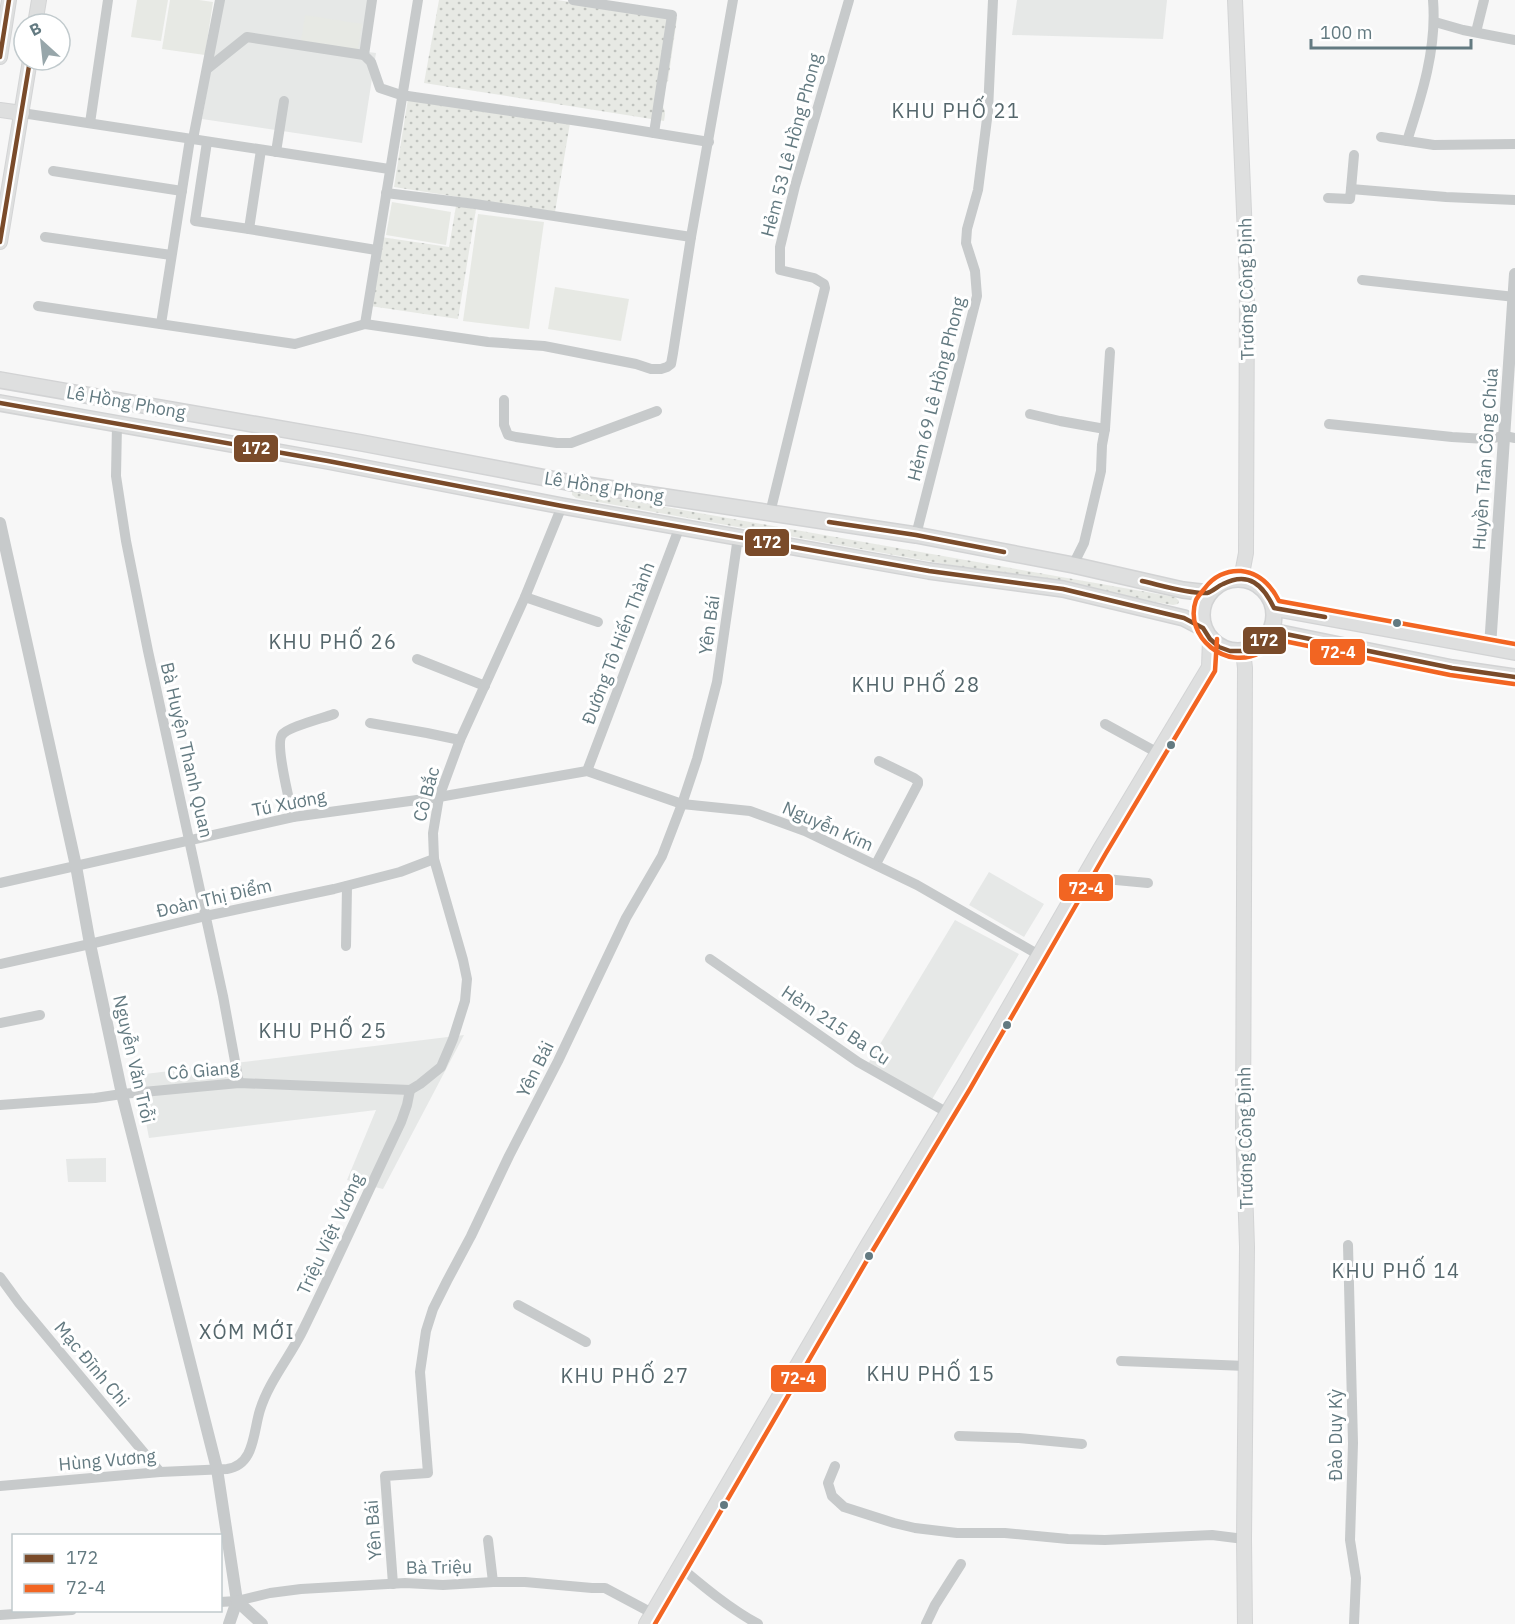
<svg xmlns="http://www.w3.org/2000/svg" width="1515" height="1624" viewBox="0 0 1515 1624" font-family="'IBM Plex Sans',sans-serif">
<defs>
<pattern id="green-dots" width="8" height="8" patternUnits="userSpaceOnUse" patternTransform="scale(1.5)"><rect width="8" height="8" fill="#e7e9e4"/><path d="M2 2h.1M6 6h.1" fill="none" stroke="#bfc2be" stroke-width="1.8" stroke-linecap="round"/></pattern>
</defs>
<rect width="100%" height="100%" fill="#f7f7f7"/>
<g fill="#e6e8e7">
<polygon points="223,0 368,0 360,51 376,53 362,143 202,119"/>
<polygon points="1017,0 1167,0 1163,39 1012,35"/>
<polygon points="989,872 1044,904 1024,937 969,905"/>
<polygon points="955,920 1019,954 931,1101 868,1064"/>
<polygon points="464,1035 383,1189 347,1180 376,1110 149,1138 137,1075"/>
<polygon points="106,1158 106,1182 68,1182 66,1159"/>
</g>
<g fill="url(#green-dots)">
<path d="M439 0H557L677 18 668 81 661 88C661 92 660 99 661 103 665 111 666 111 664 121L424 83Z"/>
<polygon points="409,92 571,117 555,212 394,187"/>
<polygon points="456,206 476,209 458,319 370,306 381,237 449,247"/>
<polygon points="575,491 1175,597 1179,601 1178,604 1173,605 576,498 572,495 572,492"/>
</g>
<g fill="#e7e9e4">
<polygon points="137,0 168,0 161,41 131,37"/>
<polygon points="170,0 199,0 213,2 205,55 162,49"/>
<polygon points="305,15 362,24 358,50 301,41"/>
<polygon points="392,202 451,212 446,245 386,235"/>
<polygon points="478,214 544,222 529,329 463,321"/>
<polygon points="555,287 629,299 621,341 548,329"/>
</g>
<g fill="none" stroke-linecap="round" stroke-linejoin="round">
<defs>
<g id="secondary">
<polyline points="1235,0 1247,282 1246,553 1241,579"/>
<polyline points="35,24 39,0"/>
<polyline points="0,57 9,0"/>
<polyline points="0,110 22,113"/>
<polyline points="0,242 30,60"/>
<polyline points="1243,651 1245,668 1243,1127 1247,1247 1244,1539 1245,1624"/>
<polyline points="646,1624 867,1246 964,1085 1100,849 1209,667 1210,639"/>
</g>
<g id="primary">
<polyline points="0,380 362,443 567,482 916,535 1073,565 1183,590 1209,593"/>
<polyline points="0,403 328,461 562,506 929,571 1063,589 1184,618 1203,628"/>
<circle cx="1238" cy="615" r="36"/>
<polyline points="1274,608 1515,652"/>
<polyline points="1271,631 1452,668 1515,677"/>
</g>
</defs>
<use href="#secondary" stroke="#d3d4d5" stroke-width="16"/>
<use href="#primary" stroke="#d2d3d4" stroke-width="18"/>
<g stroke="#c7cacb" stroke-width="10">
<polyline points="372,0 364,55 371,62 380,88 401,95 599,124 709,142"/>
<polyline points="573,0 672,15 654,133"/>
<polyline points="1435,22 1463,30 1515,40"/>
<polyline points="1476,32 1484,0"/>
<polyline points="207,69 247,37 364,55"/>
<polyline points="22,113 389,169"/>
<polyline points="90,123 108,0"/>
<polyline points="1381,137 1434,145 1515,144"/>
<polyline points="193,139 220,0"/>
<path d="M1407 141C1422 95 1437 48 1433 0"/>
<polyline points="207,142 195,221 249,229 261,150"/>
<polyline points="276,152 284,101"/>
<polyline points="53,171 182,191"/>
<polyline points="1351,189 1354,155"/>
<polyline points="386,193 475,204 691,237"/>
<polyline points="1328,198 1350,199 1351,189 1446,197 1515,200"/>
<polyline points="249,229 376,250"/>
<polyline points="45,237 171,255"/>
<polyline points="1362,280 1515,297"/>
<polyline points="38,306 295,344 365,324 488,342 544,346 636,364 651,369 661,369 667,367 671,364 673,353 691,237 733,0"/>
<polyline points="161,324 190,139"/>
<polyline points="365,324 418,0"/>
<polyline points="504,400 504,425 508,435 516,437 557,443 571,443 657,411"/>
<polyline points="1030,414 1060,421 1105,429"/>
<polyline points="117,424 116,476 126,541 148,651 223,996 239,1083"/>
<polyline points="1329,424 1452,437 1486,439 1505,436 1515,438"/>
<polyline points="770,513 825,288 824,284 814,278 780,270 780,247 795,186 849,0"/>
<polyline points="916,535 977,296 975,271 966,243 967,229 978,190 988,111 993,0"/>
<polyline points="1073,565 1084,543 1101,471 1102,445 1105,429 1110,352"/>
<polyline points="525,597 598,622"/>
<polyline points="417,659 485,686"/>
<polyline points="370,723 427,733 460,740"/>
<polyline points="1105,724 1158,753"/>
<polyline points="587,771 680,526"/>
<path d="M293 817C290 803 275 745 282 735 287 727 324 718 334 714"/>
<polyline points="876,864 918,784 918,781 914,778 879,761"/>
<polyline points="1084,877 1148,883"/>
<polyline points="0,883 293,817 439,797 587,771 682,804 750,811 805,831 917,885 1039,955"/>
<polyline points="346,946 347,886"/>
<polyline points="710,959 858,1062 948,1113"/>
<polyline points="0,964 90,944 206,916 334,889 400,872 434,859"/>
<polyline points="0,1023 40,1015"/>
<polyline points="410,1090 420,1084 441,1067 453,1039 465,1001 467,979 463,960 434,859 433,833 439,797 460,740 525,597 562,506"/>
<polyline points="0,1105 95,1098 122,1094 239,1083 410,1090"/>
<polyline points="1348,1245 1353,1443 1350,1540 1356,1578 1354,1624"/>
<polyline points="0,1277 19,1303 160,1472"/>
<polyline points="518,1305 586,1342"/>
<polyline points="1121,1361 1246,1366"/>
<polyline points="959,1436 1019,1438 1082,1444"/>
<polyline points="835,1466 828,1483 832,1496 844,1507 894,1523 915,1528 957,1533 1005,1533 1068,1539 1105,1540 1212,1535 1244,1539"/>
<path d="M0 1486 160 1472 227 1469C255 1465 253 1432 260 1410 269 1381 290 1357 303 1330 337 1261 368 1191 401 1122L407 1105 410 1090"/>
<polyline points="488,1540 493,1582"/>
<path d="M679 1566C704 1587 729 1608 758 1624"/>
<polyline points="393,1584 385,1476 428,1473 420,1372 426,1331 433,1309 447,1281 471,1236 509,1156 558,1061 626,918 662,856 682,804 697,759 717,682 738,537"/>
<polyline points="220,1602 237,1601 270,1593 301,1589 405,1583 443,1585 493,1582 525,1582 592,1588 605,1588 652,1613"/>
<polyline points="0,1615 72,1610"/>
<polyline points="926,1624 935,1605 961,1564"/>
</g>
<g stroke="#c7cacb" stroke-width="12">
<polyline points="0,523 76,866 90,944 122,1094 217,1469 237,1601 229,1624"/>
<polyline points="1490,647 1515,274"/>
<polyline points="237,1601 262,1624"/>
</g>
<use href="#secondary" stroke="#dedfdf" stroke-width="14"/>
<use href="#primary" stroke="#dedfdf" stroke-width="15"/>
<defs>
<g id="bus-1">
<polyline points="0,57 9,0"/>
<polyline points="0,242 30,60"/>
<polyline points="0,403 328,461 562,506 929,571 1063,589 1184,618 1203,628 1210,639 1219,647 1230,651 1243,651 1254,648 1264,641 1271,631 1452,668 1515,677"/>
<polyline points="829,522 916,535 1004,552"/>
<path d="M1142 581C1160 585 1189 594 1207 593 1212 592 1218 586 1223 584 1249 571 1263 585 1274 608L1325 617"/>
</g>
<g id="bus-2">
<path d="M1514 684 1450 675 1274 639C1270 643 1266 650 1261 652 1227 672 1183 637 1196 600 1198 596 1202 592 1205 588 1213 577 1226 570 1241 571 1260 573 1271 585 1279 601L1515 644"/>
<polyline points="655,1624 873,1250 970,1089 1106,853 1215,671 1217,639"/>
</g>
</defs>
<use href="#bus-1" stroke="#fff" stroke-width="9"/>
<use href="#bus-2" stroke="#fff" stroke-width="9"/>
<use href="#bus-1" stroke="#7a4b2a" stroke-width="4.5"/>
<use href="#bus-2" stroke="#f26522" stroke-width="4.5"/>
</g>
<g fill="#637a81" stroke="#fff" stroke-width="2">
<circle cx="1397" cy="623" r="5"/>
<circle cx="1171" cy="745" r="5"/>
<circle cx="1007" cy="1025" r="5"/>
<circle cx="869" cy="1256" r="5"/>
<circle cx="724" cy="1505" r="5"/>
</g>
<g text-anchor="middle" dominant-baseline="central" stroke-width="6" stroke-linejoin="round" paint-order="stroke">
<g font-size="18" fill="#637a81" stroke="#fff">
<text transform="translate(791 145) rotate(-75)">Hẻm 53 Lê Hồng Phong</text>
<text transform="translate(1246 289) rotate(-91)">Trương Công Định</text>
<text transform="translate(936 389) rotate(-76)">Hẻm 69 Lê Hồng Phong</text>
<text transform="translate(126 402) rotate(10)">Lê Hồng Phong</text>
<text transform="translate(1485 459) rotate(-86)">Huyền Trân Công Chúa</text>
<text transform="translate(604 487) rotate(9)">Lê Hồng Phong</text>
<text transform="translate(709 625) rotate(-82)">Yên Bái</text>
<text transform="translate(618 643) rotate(-69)">Đường Tô Hiến Thành</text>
<text transform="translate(187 750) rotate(77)">Bà Huyện Thanh Quan</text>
<text transform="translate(426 794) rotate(-75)">Cô Bắc</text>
<text transform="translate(289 803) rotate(-11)">Tú Xương</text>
<text transform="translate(828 826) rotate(24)">Nguyễn Kim</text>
<text transform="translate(214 898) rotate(-13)">Đoàn Thị Điểm</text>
<text transform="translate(836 1025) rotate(34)">Hẻm 215 Ba Cu</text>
<text transform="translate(134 1059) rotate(77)">Nguyễn Văn Trỗi</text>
<text transform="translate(535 1069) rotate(-63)">Yên Bái</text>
<text transform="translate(203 1070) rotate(-5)">Cô Giang</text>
<text transform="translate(1245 1138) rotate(-91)">Trương Công Định</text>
<text transform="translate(330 1234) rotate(-65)">Triệu Việt Vương</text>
<text transform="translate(92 1364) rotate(50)">Mạc Đĩnh Chi</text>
<text transform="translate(1335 1435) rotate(-90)">Đào Duy Kỳ</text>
<text transform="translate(107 1460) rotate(-5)">Hùng Vương</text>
<text transform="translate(373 1530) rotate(-94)">Yên Bái</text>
<text transform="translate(439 1567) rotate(-1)">Bà Triệu</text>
</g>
<g font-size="20" letter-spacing="1.5" fill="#55676c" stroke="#fff">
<text x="956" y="110">KHU PHỐ 21</text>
<text x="333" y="641">KHU PHỐ 26</text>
<text x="916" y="684">KHU PHỐ 28</text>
<text x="323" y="1030">KHU PHỐ 25</text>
<text x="1396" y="1270">KHU PHỐ 14</text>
<text x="247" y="1331">XÓM MỚI</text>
<text x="931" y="1373">KHU PHỐ 15</text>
<text x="625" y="1375">KHU PHỐ 27</text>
</g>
</g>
<g stroke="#fff" stroke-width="2">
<rect x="233" y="434" width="46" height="29" rx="6" fill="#7a4b2a"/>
<rect x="744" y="528" width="46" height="29" rx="6" fill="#7a4b2a"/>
<rect x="1242" y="626" width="45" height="29" rx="6" fill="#7a4b2a"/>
<rect x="1309" y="638" width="57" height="28" rx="6" fill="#f26522"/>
<rect x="1058" y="873" width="56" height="29" rx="6" fill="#f26522"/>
<rect x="770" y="1364" width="57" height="29" rx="6" fill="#f26522"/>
</g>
<g font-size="16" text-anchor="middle" font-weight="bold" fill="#fff">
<text x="256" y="454">172</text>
<text x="767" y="548">172</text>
<text x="1264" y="646">172</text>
<text x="1338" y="658">72-4</text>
<text x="1086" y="894">72-4</text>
<text x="798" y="1384">72-4</text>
</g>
<rect x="12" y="1534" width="210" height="78" fill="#ffffff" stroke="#c1cacd" stroke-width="1.5"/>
<rect x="24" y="1554" width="30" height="9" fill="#7a4b2a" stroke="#c1cacd" stroke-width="1.5"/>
<text x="66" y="1564" font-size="18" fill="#637a81">172</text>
<rect x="24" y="1584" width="30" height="9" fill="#f26522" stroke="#c1cacd" stroke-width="1.5"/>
<text x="66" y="1594" font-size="18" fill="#637a81">72-4</text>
<g transform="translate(42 42) rotate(333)"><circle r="28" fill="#ffffff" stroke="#c1cacd" stroke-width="1.5"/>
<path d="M0-4.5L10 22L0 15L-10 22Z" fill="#97a6aa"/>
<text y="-9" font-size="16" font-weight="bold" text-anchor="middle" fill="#637a81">B</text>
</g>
<path d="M1311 39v9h160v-9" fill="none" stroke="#637a81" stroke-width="3"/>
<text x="1320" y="39" font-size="18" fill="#637a81" stroke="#ffffff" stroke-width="4.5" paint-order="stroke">100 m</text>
</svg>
